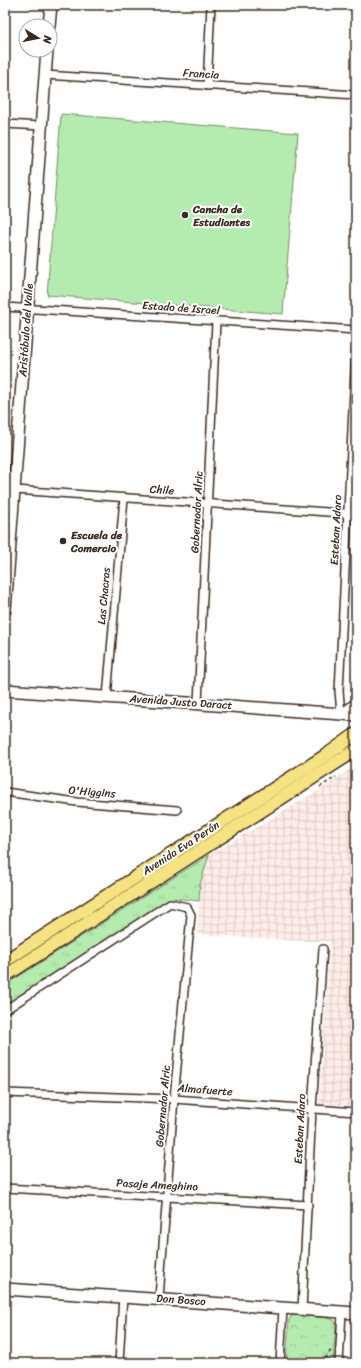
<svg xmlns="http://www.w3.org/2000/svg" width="361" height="1368" viewBox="0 0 361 1368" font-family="Sriracha,sans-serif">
<defs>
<pattern id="industrial-grid" width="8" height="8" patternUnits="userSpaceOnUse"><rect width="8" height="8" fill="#feede8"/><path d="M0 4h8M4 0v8" fill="none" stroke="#dbcbc7"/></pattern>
<pattern id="grass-tufts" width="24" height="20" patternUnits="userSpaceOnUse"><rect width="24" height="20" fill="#b4ecaf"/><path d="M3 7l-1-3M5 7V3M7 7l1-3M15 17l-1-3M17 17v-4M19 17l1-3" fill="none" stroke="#9ccb96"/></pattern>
<pattern id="park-crowns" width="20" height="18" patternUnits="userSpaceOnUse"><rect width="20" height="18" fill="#b4ecaf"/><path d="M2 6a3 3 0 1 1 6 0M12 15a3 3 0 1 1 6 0" fill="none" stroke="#9ccb96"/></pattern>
</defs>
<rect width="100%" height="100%" fill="#fff"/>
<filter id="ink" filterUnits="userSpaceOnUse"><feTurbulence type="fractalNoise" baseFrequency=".025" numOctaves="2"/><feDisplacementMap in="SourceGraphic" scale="8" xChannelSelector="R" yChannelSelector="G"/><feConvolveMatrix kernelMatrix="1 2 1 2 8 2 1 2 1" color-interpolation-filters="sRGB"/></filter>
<g filter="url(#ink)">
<polygon fill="url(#industrial-grid)" points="356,765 356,1106 319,1104 330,941 303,941 197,934 200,884 209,855 321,789"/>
<polygon fill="url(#grass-tufts)" stroke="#788b66" points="209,855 200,884 199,901 173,898 5,1006 5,985"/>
<polygon fill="url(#park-crowns)" stroke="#788b66" points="295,1315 328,1318 334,1320 336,1325 333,1363 286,1363 289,1320 291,1316"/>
<polygon fill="#b4ecaf" stroke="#788b66" points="61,114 298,133 283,314 47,295"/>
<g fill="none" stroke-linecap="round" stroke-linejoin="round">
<defs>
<g id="street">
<polyline points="45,75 356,95"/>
<polyline points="207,86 211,5"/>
<polyline points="5,124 42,126"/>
<polyline points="5,307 356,330"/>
<polyline points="356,349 339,691 341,713 356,702"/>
<polyline points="15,490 356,514"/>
<polyline points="107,697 124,498"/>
<polyline points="198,703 216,322"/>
<polyline points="5,792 77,802 177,810"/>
<polyline points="5,1010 170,903 187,907 191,915 174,1099 159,1298"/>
<polyline points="5,1093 174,1099 356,1112"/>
<polyline points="5,1188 308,1205"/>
<polyline points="302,1310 312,1109 323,949"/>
<polyline points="119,1363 123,1296"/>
<polyline points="280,1363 283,1308"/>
<polyline points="339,1363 342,1313"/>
</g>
<g id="secondary">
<polyline points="49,26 51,5"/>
<polyline points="5,610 47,50"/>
<polyline points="5,690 356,715"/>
<polyline points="5,1289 356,1313"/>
</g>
<g id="primary">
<polyline points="5,961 328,754 356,734"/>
<polyline points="5,976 356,750"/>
</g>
</defs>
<use href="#street" stroke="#3b2a1e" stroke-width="10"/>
<use href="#secondary" stroke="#3b2a1e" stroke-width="14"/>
<use href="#primary" stroke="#3b2a1e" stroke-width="15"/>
<g stroke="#3b2a1e" stroke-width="1.5" stroke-dasharray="3 3" stroke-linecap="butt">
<polyline points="320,787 336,777"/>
<polyline points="322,1363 332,1349"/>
</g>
<use href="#street" stroke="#fff" stroke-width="7"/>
<use href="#secondary" stroke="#fff" stroke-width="11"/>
<use href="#primary" stroke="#f5e382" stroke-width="12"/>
</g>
</g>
<g fill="#3b2a1e" stroke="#fff" stroke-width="1.5">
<circle cx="185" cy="215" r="4"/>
<circle cx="63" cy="541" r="4"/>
</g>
<g text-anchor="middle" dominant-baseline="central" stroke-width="4" stroke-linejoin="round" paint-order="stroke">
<g font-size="11" fill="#3b2a1e" stroke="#fff">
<text transform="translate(201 74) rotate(4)">Francia</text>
<text transform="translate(181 308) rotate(4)">Estado de Israel</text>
<text transform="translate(26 330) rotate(-86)">Aristóbulo del Valle</text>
<text transform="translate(162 490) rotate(4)">Chile</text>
<text transform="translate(197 512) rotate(-87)">Gobernador Alric</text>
<text transform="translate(336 530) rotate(-87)">Esteban Adaro</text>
<text transform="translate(104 596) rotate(-85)">Las Chacras</text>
<text transform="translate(181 702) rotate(4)">Avenida Justo Daract</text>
<text transform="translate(92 792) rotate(5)">O'Higgins</text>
<text transform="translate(181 848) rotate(-33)">Avenida Eva Perón</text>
<text transform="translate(205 1090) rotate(4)">Almafuerte</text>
<text transform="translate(163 1106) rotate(-85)">Gobernador Alric</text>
<text transform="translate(300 1129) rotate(-87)">Esteban Adaro</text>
<text transform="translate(157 1185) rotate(3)">Pasaje Ameghino</text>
<text transform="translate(181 1300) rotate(4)">Don Bosco</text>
</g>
<g font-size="11" font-weight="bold" fill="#3b2a1e" stroke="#fff" text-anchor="start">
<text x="193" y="209">Cancha de<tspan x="193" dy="13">Estudiantes</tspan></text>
<text x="71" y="535">Escuela de<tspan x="71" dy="13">Comercio</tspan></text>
</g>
</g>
<rect width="361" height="1368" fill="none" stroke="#fff" stroke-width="20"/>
<rect x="10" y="10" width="341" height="1348" fill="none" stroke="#3b2a1e" stroke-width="1.5" filter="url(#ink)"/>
<g transform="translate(38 38) rotate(100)"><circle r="19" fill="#ffffff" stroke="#b1aaa5"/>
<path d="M0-3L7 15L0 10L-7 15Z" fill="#3b2a1e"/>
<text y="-6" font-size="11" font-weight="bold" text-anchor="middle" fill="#3b2a1e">N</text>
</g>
</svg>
